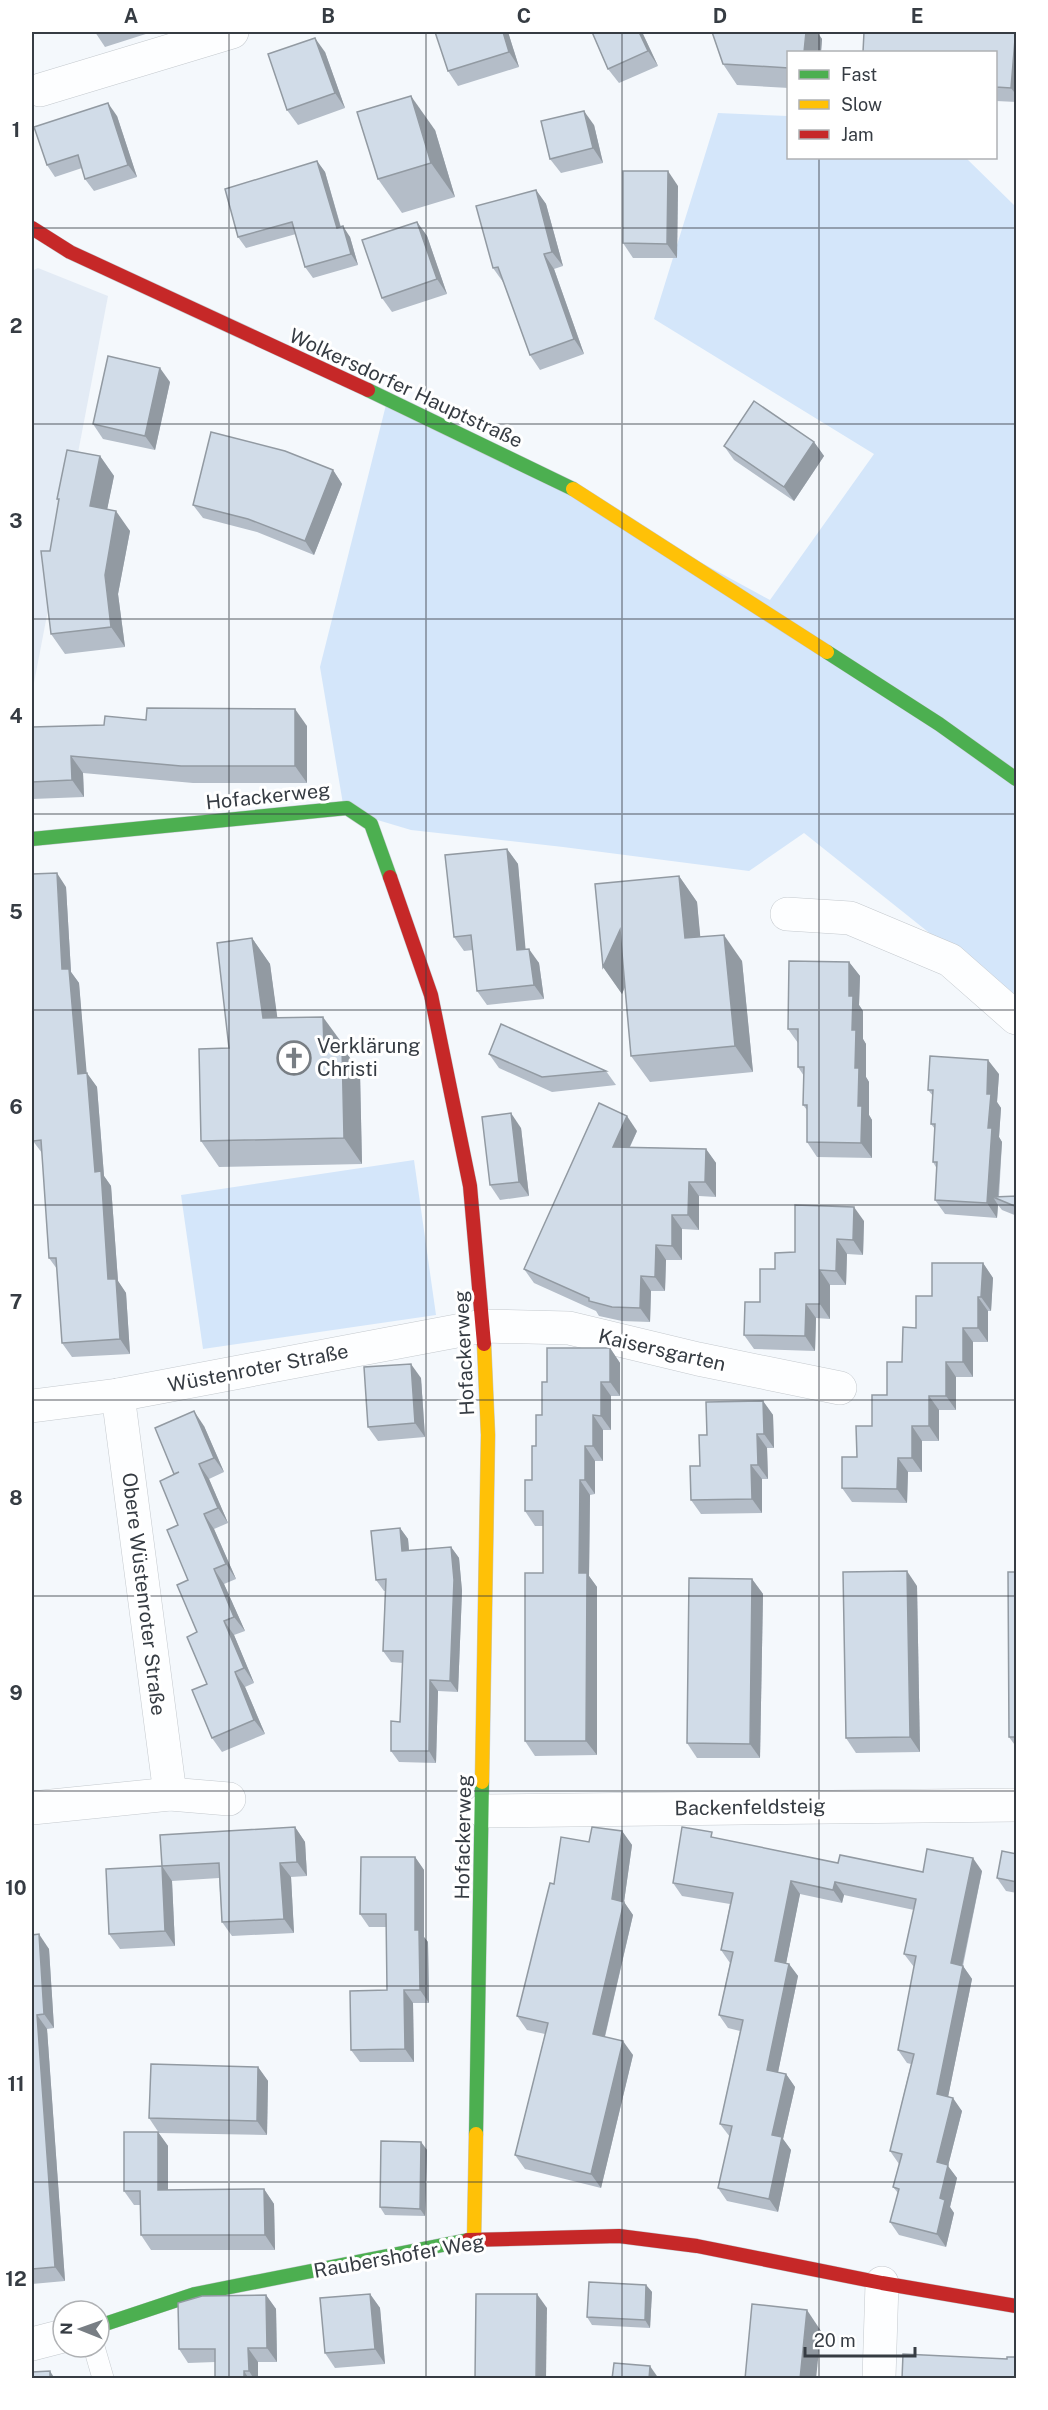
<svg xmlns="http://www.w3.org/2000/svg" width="1048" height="2410" viewBox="0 0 1048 2410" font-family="'Public Sans',sans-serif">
<rect width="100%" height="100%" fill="#f4f8fc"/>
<polygon fill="#e3ebf5" points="38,268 108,296 34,683 32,683 32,271"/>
<g fill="#d4e6fa">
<polygon points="718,113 788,116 788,158 966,158 1016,207 1016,1002 804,833 749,871 563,847 411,830 344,810 320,667 389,393 770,600 874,454 654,319"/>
<polygon points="414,1160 436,1315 203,1349 181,1195"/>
</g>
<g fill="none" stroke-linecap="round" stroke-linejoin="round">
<defs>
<polyline id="lane" points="94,2347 103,2378"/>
<g id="street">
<polyline points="40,90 232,32"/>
<polyline points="787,914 850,918 950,960 1016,1018"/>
<polyline points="118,1395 170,1794"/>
<polyline points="32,1406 118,1395 483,1326 569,1328 698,1359 840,1388"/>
<polyline points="32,1808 170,1794 229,1799"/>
<polyline points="483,1811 1016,1805"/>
<polyline points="32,2344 63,2336"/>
<polyline points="879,2378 882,2283"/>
</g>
<g id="fast">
<polyline points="368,390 573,489"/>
<polyline points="827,652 939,724 1016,779"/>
<polyline points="32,839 347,808 371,824 390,877"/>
<polyline points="476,2134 482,1782"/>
<polyline points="99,2326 195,2294 468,2240"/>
</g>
<g id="slow">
<polyline points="573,489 827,652"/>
<polyline points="482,1782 488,1435 484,1344"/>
<polyline points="474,2239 476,2134"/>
</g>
<g id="jam">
<polyline points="32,228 70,252 368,390"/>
<polyline points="390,877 431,995 470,1186 484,1344"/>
<polyline points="468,2240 619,2236 697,2246 882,2283 1016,2306"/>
</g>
</defs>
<use href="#lane" stroke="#c4c9ce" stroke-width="22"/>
<use href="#street" stroke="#c4c9ce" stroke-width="34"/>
<use href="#fast" stroke="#c4c9ce" stroke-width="15"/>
<use href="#slow" stroke="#c4c9ce" stroke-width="15"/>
<use href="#jam" stroke="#c4c9ce" stroke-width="15"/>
<use href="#lane" stroke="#fdfeff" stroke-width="21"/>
<use href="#street" stroke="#fdfeff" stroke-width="33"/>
<use href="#fast" stroke="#4caf50" stroke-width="14"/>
<use href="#slow" stroke="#ffc107" stroke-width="14"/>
<use href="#jam" stroke="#c62828" stroke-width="14"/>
</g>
<g fill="#b4bdc8">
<polygon points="95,32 152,32 105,47"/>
<polygon points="508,32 519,67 458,86 448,71"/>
<polygon points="592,32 642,32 658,66 619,83 608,69"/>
<polygon points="712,32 817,32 822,39 821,52 789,52 789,88 737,85 723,64"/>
<polygon points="1017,32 1017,102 996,101 996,52"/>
<polygon points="325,52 345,108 298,125 287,110"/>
<polygon points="117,116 137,177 94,191 85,179 82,168 55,177 47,165"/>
<polygon points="594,125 603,163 561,173 550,159"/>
<polygon points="435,130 455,197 402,213 378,179"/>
<polygon points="317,161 325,172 341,227 350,237 358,265 313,278 305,267 296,234 246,248 238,237"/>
<polygon points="678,186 677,258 633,258 623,243"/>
<polygon points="536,190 546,204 563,266 554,269 584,354 540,370 530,355 504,282 503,282 493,268"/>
<polygon points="417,222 427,236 447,294 392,312 382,298"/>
<polygon points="170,382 155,450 103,439 93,424"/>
<polygon points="814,442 824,456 794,501 734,460 724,446"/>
<polygon points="100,456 114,476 107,509 130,531 118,594 125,647 65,654 51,634 50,551 59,502 57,499"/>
<polygon points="333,470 342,484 314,555 257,532 203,518 193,505"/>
<polygon points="146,720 307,726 307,783 193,783 83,773 84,797 32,799 32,727 104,725"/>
<polygon points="507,849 518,864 525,949 539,963 544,999 487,1005 477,991 473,950 464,951 454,937"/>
<polygon points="679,876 697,902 700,937 742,961 753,1072 650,1082 631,1056 625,986 622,994 603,967"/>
<polygon points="66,887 71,972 79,983 86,1073 97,1087 104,1176 111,1186 118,1281 126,1293 130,1354 72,1357 62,1343 57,1269 49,1258 42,1153 33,1141"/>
<polygon points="252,938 270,964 277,1018 342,1043 342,1046 360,1073 362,1164 219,1167 201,1141 229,1048"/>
<polygon points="849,962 860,976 859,1005 863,1011 863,1039 866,1044 866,1077 869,1082 869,1115 872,1120 872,1158 817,1157 807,1142 807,1110 803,1105 804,1076 798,1067 798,1043 788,1029"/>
<polygon points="489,1054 606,1071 616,1085 552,1092 499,1068"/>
<polygon points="999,1074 997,1102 1001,1108 999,1137 1002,1142 999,1197 1017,1196 1017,1216 1002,1210 998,1205 997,1218 945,1214 935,1200 937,1169 933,1162 935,1129 931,1124 933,1096 928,1090"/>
<polygon points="521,1128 529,1196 500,1200 490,1185"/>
<polygon points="637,1131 630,1147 706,1149 716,1163 716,1197 699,1196 699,1230 682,1229 682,1260 666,1260 665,1291 651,1291 650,1322 622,1321 599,1316 596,1311 534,1283 524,1269"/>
<polygon points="864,1221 863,1255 847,1254 846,1285 830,1285 830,1319 816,1318 815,1351 754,1349 744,1335 775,1269 795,1252"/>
<polygon points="983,1263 993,1278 991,1311 988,1311 988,1342 973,1342 973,1377 956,1377 956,1410 939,1410 939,1441 922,1441 922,1472 908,1472 907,1503 852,1502 842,1488 902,1362 916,1328 932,1296"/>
<polygon points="610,1348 620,1363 620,1396 611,1396 611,1430 603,1430 603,1461 595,1461 595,1494 590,1495 589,1576 597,1587 597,1755 535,1756 525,1741 543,1573 543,1526 535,1526 525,1511 532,1480 547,1382"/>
<polygon points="421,1378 425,1437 378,1441 368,1427"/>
<polygon points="763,1401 773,1415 774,1448 767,1448 768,1479 762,1479 762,1513 701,1514 691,1500 707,1435"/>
<polygon points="204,1426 224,1472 209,1479 228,1523 214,1529 236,1579 224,1584 245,1631 234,1635 254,1683 245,1687 265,1734 222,1752 212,1738 207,1684 178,1525 174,1474"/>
<polygon points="400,1528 408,1539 409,1551 451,1547 459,1558 462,1591 458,1692 438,1691 436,1763 399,1762 391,1751 400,1722 403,1663 391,1662 383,1651 385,1591 384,1591 376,1580"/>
<polygon points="1017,1572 1017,1748 1009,1737"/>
<polygon points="752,1579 763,1594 760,1758 697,1758 687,1743"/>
<polygon points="917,1586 920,1752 856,1753 846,1738"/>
<polygon points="295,1827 305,1842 307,1876 291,1877 294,1933 232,1936 222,1922 219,1878 172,1881 175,1946 120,1949 109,1934 162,1866"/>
<polygon points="622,1831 632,1845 624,1902 633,1915 605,2037 633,2055 601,2188 525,2169 515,2155 545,2034 527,2030 517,2016 589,1842"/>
<polygon points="716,1838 838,1863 923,1872 982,1871 963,1966 972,1979 948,2097 962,2111 948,2166 957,2178 950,2207 954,2213 946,2247 899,2235 890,2222 898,2193 893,2187 899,2164 890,2151 911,2064 907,2063 898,2050 914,1967 904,1954 914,1910 844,1895 842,1903 800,1894 786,1963 789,1964 798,1976 778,2072 786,2074 795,2087 783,2139 791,2150 778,2212 727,2201 718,2188 730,2137 720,2124 740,2031 728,2028 719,2015 730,1963 721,1950 730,1904 682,1896 673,1883"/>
<polygon points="1017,1854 1017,1893 1006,1891 997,1878"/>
<polygon points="415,1857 424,1870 424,1937 428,1942 429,2003 413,2003 414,2062 360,2062 351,2050 387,1990 387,1927 369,1927 360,1914"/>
<polygon points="32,1935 49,1949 54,2028 47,2029 65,2281 32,2284"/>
<polygon points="258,2067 268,2081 267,2135 159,2133 149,2118"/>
<polygon points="158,2132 168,2146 168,2190 264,2189 274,2204 275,2250 151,2250 141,2235 140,2205 134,2205 124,2191"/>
<polygon points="421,2142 427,2150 425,2216 385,2215 380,2207"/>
<polygon points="646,2285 652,2292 650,2328 592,2325 587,2317"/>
<polygon points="370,2294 380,2308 385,2364 335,2368 325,2353"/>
<polygon points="266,2295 276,2309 277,2362 258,2362 258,2379 215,2379 215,2362 188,2363 179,2349"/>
</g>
<g fill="#929aa2">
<polygon points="503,32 508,32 519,67 509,52"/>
<polygon points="639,32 642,32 658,66 648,51"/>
<polygon points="806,32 817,32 822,39 821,52 804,52"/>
<polygon points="315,38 325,52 345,108 335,93"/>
<polygon points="1015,39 1017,42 1017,96 1011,88"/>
<polygon points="411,96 435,130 455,197 431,163"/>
<polygon points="108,103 117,116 137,177 128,165"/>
<polygon points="584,111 594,125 603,163 593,148"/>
<polygon points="317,161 325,172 344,239 337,228"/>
<polygon points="668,171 678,186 677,258 667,244"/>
<polygon points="536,190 546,204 563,266 552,252"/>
<polygon points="417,222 427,236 447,294 437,279"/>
<polygon points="343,226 350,237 358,265 351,254"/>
<polygon points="544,254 554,269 584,354 574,339"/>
<polygon points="160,368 170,382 155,450 145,436"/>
<polygon points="814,442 824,456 794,501 784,487"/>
<polygon points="100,456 114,476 104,525 90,506"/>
<polygon points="333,470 342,484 314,555 305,541"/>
<polygon points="116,511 130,531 118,594 125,647 111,627 105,575"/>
<polygon points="295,709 307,726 307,783 295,766"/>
<polygon points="71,756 83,773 84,797 72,780"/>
<polygon points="507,849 518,864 527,965 517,950"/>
<polygon points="57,873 66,887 71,972 79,983 88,1088 78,1074 62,969"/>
<polygon points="679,876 697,902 703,965 685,938"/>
<polygon points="620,930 638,956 622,994 603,967"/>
<polygon points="724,935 742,961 753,1072 735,1046"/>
<polygon points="252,938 270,964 281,1044 263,1018"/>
<polygon points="529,949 539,963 544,999 534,985"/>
<polygon points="849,962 860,976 859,1005 863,1011 863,1039 866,1044 866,1077 869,1082 869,1115 872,1120 872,1158 861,1143 852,1030 849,996"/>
<polygon points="323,1017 342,1043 342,1073 324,1047"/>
<polygon points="342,1046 360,1073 362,1164 344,1138"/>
<polygon points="988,1060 999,1074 997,1102 1001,1108 999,1137 1002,1142 998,1199 993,1197 998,1205 997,1218 987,1203 988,1128 987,1094"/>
<polygon points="87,1073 97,1087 104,1176 111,1186 118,1281 126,1293 130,1354 120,1339 108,1279 95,1172"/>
<polygon points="511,1113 521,1128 529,1196 519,1182"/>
<polygon points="627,1116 637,1131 623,1161 613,1147"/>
<polygon points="706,1149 716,1163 716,1197 705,1182"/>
<polygon points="689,1182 699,1196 699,1230 688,1215"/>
<polygon points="854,1207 864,1221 863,1255 853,1240"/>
<polygon points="672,1215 682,1229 682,1260 672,1246"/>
<polygon points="837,1239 847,1254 846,1285 836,1271"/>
<polygon points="656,1245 666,1260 665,1291 655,1277"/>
<polygon points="983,1263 993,1278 991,1311 981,1297"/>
<polygon points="820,1270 830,1285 830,1319 820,1304"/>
<polygon points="641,1276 651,1291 650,1322 640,1308"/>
<polygon points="978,1297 988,1311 988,1342 978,1328"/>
<polygon points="806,1304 816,1318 815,1351 805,1336"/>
<polygon points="963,1328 973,1342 973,1377 963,1362"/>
<polygon points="610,1348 620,1363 620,1396 610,1382"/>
<polygon points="946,1362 956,1377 956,1410 946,1396"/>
<polygon points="411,1364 421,1378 425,1437 415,1423"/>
<polygon points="601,1382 611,1396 611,1430 601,1416"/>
<polygon points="929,1396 939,1410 939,1441 929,1426"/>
<polygon points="763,1401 773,1415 774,1448 764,1434"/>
<polygon points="194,1411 204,1426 224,1472 214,1458"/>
<polygon points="593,1415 603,1430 603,1461 593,1446"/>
<polygon points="912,1426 922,1441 922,1472 912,1458"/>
<polygon points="757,1434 767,1448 768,1479 758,1465"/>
<polygon points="585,1446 595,1461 595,1494 585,1480"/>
<polygon points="898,1458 908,1472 907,1503 897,1489"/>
<polygon points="199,1464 209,1479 228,1523 218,1508"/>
<polygon points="751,1465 762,1479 762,1513 752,1499"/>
<polygon points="580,1480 590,1495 589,1576 597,1587 597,1755 586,1741 579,1573"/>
<polygon points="204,1514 214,1529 236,1579 226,1564"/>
<polygon points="400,1528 408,1539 410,1562 402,1551"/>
<polygon points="451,1547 459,1558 462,1591 458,1692 450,1681"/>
<polygon points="214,1569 224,1584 245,1631 234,1617"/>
<polygon points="907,1571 917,1586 920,1752 910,1737"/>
<polygon points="752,1579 763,1594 760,1758 750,1744"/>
<polygon points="224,1621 234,1635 254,1683 244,1668"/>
<polygon points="235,1672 245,1687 265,1734 254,1720"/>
<polygon points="430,1680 438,1691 436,1763 429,1751"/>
<polygon points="295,1827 305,1842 307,1876 297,1862"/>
<polygon points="622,1831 632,1845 624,1902 633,1915 602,2048 593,2034"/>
<polygon points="415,1857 424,1870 424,1937 428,1942 429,2003 420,1990 415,1930"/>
<polygon points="973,1858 982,1871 960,1976 951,1963"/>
<polygon points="280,1863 291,1877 294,1933 284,1919"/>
<polygon points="162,1866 172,1881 175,1946 165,1931"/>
<polygon points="791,1881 800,1894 784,1974 775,1961"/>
<polygon points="835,1882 844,1895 842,1903 833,1890"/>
<polygon points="39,1934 49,1949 54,2028 44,2014"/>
<polygon points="789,1964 798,1976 776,2082 767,2070"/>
<polygon points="963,1966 972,1979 946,2107 937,2094"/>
<polygon points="404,1990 413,2003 414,2062 405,2049"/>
<polygon points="37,2015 47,2029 65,2281 55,2267"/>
<polygon points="623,2041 633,2055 601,2188 591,2174"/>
<polygon points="258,2067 268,2081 267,2135 257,2121"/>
<polygon points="786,2074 795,2087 783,2139 791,2150 778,2212 769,2199 772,2135"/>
<polygon points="953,2098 962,2111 948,2166 957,2178 950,2207 954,2213 946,2247 937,2234 940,2198 937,2162"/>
<polygon points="158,2132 168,2146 168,2205 158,2190"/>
<polygon points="421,2142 427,2150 425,2216 420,2209"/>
<polygon points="264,2189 274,2204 275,2250 265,2235"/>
<polygon points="646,2285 652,2292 650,2328 645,2320"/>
<polygon points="370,2294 380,2308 385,2364 375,2349"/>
<polygon points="537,2294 547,2308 546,2379 536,2379"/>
<polygon points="266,2295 276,2309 277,2362 267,2348"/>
<polygon points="807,2310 821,2331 816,2379 800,2379"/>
<polygon points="248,2348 258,2362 258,2379 254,2379 249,2371"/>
<polygon points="650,2366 659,2379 649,2379"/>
<polygon points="50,2371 55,2379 50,2379"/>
<polygon points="244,2371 249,2379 244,2379"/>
</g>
<g fill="#d1dce8" stroke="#929aa2" stroke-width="1.5">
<polygon points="435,32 503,32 509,52 448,71"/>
<polygon points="592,32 639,32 648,51 608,69"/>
<polygon points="712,32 806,32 804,52 789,52 789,68 723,64"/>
<polygon points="864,32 1017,32 1017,39 1015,39 1011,88 996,87 996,52 863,52"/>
<polygon points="315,38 335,93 287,110 268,54"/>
<polygon points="411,96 431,163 378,179 357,112"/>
<polygon points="108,103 128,165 85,179 78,155 47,165 34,127"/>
<polygon points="584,111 593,148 550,159 541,121"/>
<polygon points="317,161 337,228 343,226 351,254 305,267 292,222 238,237 225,189"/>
<polygon points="623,171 668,171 667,244 623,243"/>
<polygon points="536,190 552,252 544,254 574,339 530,355 498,267 493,268 476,206"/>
<polygon points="417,222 437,279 382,298 362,240"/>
<polygon points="108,356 160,368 145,436 93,424"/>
<polygon points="754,401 814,442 784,487 724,446"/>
<polygon points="211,432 285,451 333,470 305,541 248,519 193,505"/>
<polygon points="67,450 100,456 90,506 116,511 105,575 111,627 51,634 41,551 50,551 59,499 57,499"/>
<polygon points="147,708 295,709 295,766 181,766 71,756 72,780 32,782 32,727 104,725 105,716 146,720"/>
<polygon points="507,849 517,950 529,949 534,985 477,991 471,935 454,937 445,855"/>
<polygon points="57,873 62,969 69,969 78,1074 87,1073 95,1172 101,1171 108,1279 116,1279 120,1339 62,1343 56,1258 49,1258 41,1140 33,1141 32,1124 32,874"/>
<polygon points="679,876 685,938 724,935 735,1046 631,1056 620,930 603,967 595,884"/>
<polygon points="252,938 263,1018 323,1017 324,1047 342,1046 344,1138 201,1141 199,1049 229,1048 217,943"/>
<polygon points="789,961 849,962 849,996 853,996 852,1030 856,1030 855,1068 859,1068 858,1106 862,1106 861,1143 807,1142 807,1105 803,1105 804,1067 798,1067 798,1029 788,1029"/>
<polygon points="501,1024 606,1071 542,1077 489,1054"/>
<polygon points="930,1056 988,1060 987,1094 991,1094 988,1128 992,1128 987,1203 935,1200 937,1162 933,1162 935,1124 931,1124 933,1090 928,1090"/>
<polygon points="599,1103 627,1116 613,1147 706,1149 705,1182 689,1182 688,1215 672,1215 672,1246 656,1245 655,1277 641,1276 640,1308 612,1307 589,1301 589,1298 524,1269"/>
<polygon points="511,1113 519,1182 490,1185 482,1117"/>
<polygon points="1017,1196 1017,1207 993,1197"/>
<polygon points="795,1205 854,1207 853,1240 837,1239 836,1271 820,1270 820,1304 806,1304 805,1336 744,1335 745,1302 760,1302 760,1269 775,1269 775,1253 795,1252"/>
<polygon points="932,1263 983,1263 981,1297 978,1297 978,1328 963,1328 963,1362 946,1362 946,1396 929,1396 929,1426 912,1426 912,1458 898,1458 897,1489 842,1488 842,1457 857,1457 856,1426 872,1426 872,1395 887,1395 887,1362 902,1362 903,1327 916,1328 916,1296 932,1296"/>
<polygon points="547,1348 610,1348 610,1382 601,1382 601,1416 593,1415 593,1446 585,1446 585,1480 580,1480 579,1573 587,1573 586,1741 525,1741 525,1573 543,1573 543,1511 525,1511 525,1480 532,1480 532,1446 536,1446 536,1415 542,1415 542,1382 547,1382"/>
<polygon points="411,1364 415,1423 368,1427 364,1367"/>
<polygon points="763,1401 764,1434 757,1434 758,1465 751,1465 752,1499 691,1500 690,1466 700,1466 699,1435 707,1435 706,1402"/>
<polygon points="194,1411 214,1458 199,1464 218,1508 204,1514 226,1564 214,1569 234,1617 224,1621 244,1668 235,1672 254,1720 212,1738 192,1690 207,1684 187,1637 197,1632 177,1585 188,1580 167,1530 178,1525 160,1481 179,1472 174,1474 155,1428"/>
<polygon points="400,1528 402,1551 451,1547 454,1580 450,1681 430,1680 429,1751 391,1751 391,1721 400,1722 403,1651 383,1651 386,1579 376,1580 371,1531"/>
<polygon points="907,1571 910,1737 846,1738 843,1572"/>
<polygon points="1008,1572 1017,1572 1017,1737 1009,1737"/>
<polygon points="689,1578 752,1579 750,1744 687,1743"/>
<polygon points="295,1827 297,1862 280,1863 284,1919 222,1922 219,1863 162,1866 160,1835"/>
<polygon points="592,1827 622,1831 612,1899 624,1902 593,2034 623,2041 591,2174 515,2155 548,2023 517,2016 550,1883 554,1884 561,1837 589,1842"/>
<polygon points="682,1827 712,1832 711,1837 838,1863 840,1855 923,1872 927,1849 973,1858 951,1963 963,1966 937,2094 953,2098 937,2162 948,2165 940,2198 945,2200 937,2234 890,2222 899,2189 893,2187 902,2154 890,2151 914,2054 898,2050 916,1956 904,1954 916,1899 835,1882 833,1890 791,1881 775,1961 789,1964 767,2070 786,2074 772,2135 782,2137 769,2199 718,2188 732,2126 720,2124 743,2020 719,2015 733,1952 721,1950 733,1893 673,1883"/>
<polygon points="1002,1851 1017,1854 1017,1882 997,1878"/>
<polygon points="361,1857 415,1857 415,1930 419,1930 420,1990 404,1990 405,2049 351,2050 350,1991 387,1990 386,1914 360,1914"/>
<polygon points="162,1866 165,1931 109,1934 106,1869"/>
<polygon points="39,1934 44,2014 37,2015 55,2267 32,2269 32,1935"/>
<polygon points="151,2064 258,2067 257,2121 149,2118"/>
<polygon points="124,2132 158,2132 158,2190 264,2189 265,2235 141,2235 140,2191 124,2191"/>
<polygon points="381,2141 421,2142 420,2209 380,2207"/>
<polygon points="589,2282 646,2285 645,2320 587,2317"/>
<polygon points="370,2294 375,2349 325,2353 320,2298"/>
<polygon points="476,2294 537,2294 536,2379 475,2379"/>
<polygon points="266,2295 267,2348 248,2348 249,2371 244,2371 244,2379 215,2379 215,2349 179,2349 178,2303 202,2296"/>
<polygon points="752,2304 807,2310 800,2379 745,2379"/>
<polygon points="903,2354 1007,2359 1007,2357 1017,2357 1017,2379 902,2379"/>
<polygon points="614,2363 650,2366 649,2379 612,2379"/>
<polygon points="50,2371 50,2379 32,2379 32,2372"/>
</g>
<path fill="none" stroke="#363c43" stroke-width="1.5" stroke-opacity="0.55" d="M229 32V2378M426 32V2378M622 32V2378M819 32V52M819 158V2378M32 228H1016M32 424H1016M32 619H1016M32 814H1016M32 1010H1016M32 1205H1016M32 1400H1016M32 1596H1016M32 1791H1016M32 1986H1016M32 2182H1016"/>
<defs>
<symbol id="church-ring" viewBox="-11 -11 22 22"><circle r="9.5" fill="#fff" stroke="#787e84" stroke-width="1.5"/><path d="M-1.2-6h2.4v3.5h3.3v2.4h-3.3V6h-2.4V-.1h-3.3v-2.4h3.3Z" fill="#787e84"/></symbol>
</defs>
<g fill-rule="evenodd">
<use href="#church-ring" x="275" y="1039" width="38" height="38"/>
</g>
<g text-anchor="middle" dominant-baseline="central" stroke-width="6" stroke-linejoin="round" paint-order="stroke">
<g font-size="20" fill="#363c43" stroke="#fff">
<text transform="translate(406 388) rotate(25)">Wolkersdorfer Hauptstraße</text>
<text transform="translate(268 796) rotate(-6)">Hofackerweg</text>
<text transform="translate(662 1350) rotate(13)">Kaisersgarten</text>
<text transform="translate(464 1353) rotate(-93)">Hofackerweg</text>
<text transform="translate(258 1368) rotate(-11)">Wüstenroter Straße</text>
<text transform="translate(144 1594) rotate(83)">Obere Wüstenroter Straße</text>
<text transform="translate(750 1807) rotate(-1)">Backenfeldsteig</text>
<text transform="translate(463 1837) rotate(-89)">Hofackerweg</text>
<text transform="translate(399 2256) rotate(-10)">Raubershofer Weg</text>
</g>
<g font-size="20" fill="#363c43" stroke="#fff" text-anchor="start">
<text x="317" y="1046">Verklärung<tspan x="317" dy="23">Christi</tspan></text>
</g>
</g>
<rect width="1048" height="2410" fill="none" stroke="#ffffff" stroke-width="66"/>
<rect x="787" y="51" width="210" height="108" fill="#ffffff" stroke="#afb1b4" stroke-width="1.5"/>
<rect x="799" y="70" width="30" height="9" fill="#4caf50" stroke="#afb1b4" stroke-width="1.5"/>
<text x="841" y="81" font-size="18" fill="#363c43">Fast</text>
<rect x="799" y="100" width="30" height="9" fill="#ffc107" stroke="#afb1b4" stroke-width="1.5"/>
<text x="841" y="111" font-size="18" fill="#363c43">Slow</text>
<rect x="799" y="130" width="30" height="9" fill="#c62828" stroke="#afb1b4" stroke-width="1.5"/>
<text x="841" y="141" font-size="18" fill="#363c43">Jam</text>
<g transform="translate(81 2329) rotate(271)"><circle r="28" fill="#ffffff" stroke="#afb1b4" stroke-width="1.5"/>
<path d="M0-4.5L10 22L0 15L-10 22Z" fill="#787e84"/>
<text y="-9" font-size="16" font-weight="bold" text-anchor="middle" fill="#363c43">N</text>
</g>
<path d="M805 2347v9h110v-9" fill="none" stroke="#363c43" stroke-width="3"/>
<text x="814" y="2347" font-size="18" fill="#363c43" stroke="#ffffff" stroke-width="4.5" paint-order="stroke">20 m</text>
<rect x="33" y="33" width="982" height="2344" fill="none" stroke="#363c43" stroke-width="2"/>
<g font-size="20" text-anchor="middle" font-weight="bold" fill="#363c43">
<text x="131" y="23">A</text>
<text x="328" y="23">B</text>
<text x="524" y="23">C</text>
<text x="720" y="23">D</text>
<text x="917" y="23">E</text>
<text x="16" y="137">1</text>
<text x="16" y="333">2</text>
<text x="16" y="528">3</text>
<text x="16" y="723">4</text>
<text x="16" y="919">5</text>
<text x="16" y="1114">6</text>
<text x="16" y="1309">7</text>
<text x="16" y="1505">8</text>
<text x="16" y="1700">9</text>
<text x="16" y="1895">10</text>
<text x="16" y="2091">11</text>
<text x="16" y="2286">12</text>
</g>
</svg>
